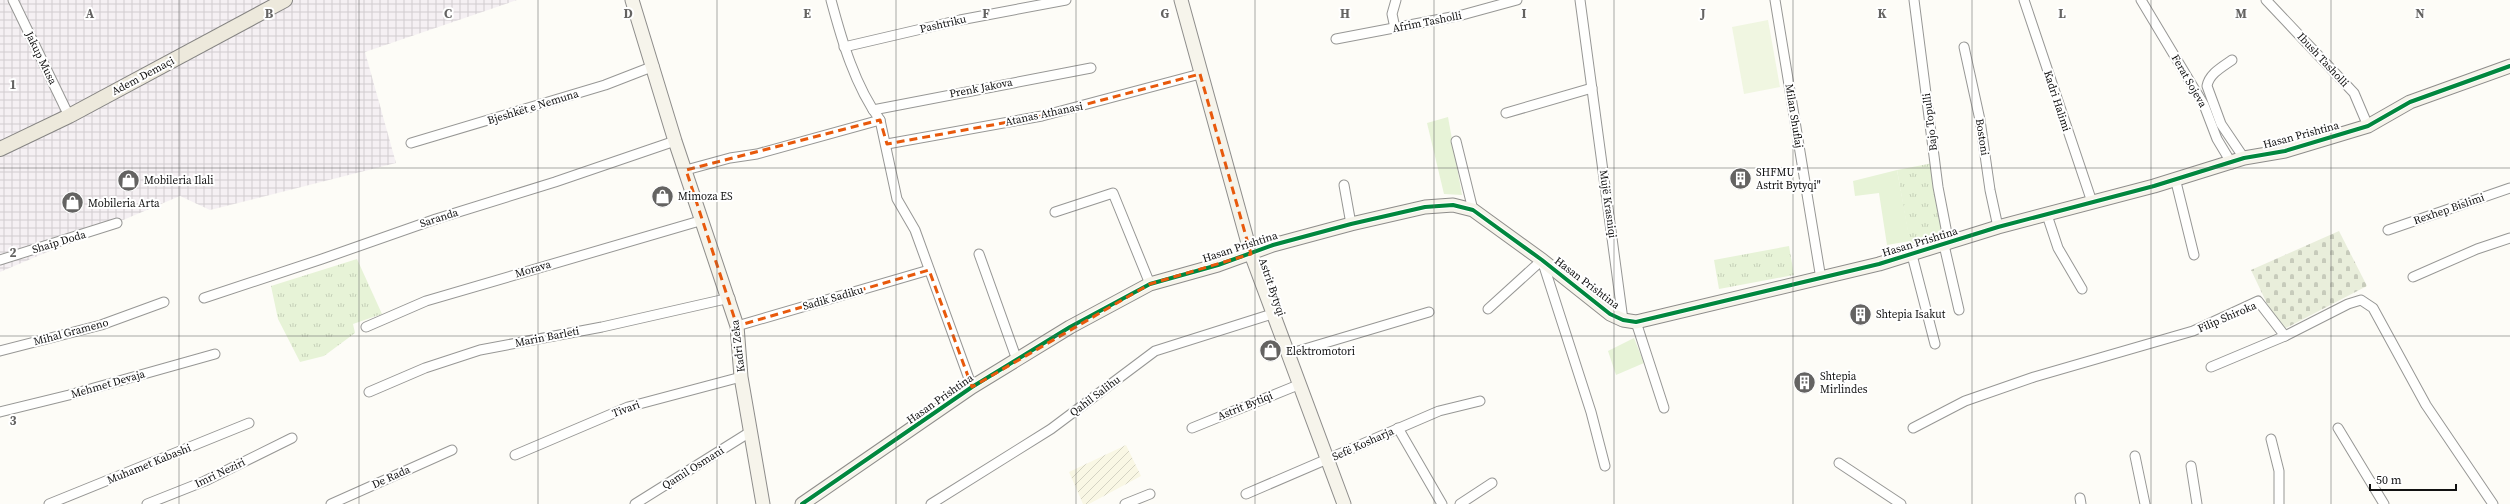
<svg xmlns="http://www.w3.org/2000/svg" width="2510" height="504" viewBox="0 0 2510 504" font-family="'Source Serif 4',serif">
<defs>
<pattern id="industrial-grid" width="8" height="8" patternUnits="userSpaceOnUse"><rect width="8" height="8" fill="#f5f0f3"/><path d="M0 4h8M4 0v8" fill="none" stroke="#d1cdcf"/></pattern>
<pattern id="farmland-furrows" width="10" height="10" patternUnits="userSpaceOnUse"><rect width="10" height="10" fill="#f9f7e4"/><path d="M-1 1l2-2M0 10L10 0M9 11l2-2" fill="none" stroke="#d4d3c3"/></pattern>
<pattern id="grass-tufts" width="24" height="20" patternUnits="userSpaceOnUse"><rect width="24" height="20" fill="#e7f3d7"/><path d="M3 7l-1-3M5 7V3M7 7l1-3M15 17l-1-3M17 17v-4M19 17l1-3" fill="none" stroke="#c5cfb8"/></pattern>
<pattern id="cemetery-stones" width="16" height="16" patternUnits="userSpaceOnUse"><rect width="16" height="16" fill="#e9eedb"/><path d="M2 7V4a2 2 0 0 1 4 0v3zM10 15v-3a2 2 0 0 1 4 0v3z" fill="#c7cbbb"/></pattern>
</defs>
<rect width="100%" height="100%" fill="#fdfcf7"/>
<polygon fill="url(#industrial-grid)" points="0,0 517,0 365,52 396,163 210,210 180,196 0,272"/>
<polygon fill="url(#farmland-furrows)" points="1126,445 1141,476 1089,504 1083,504 1069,472"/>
<g fill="url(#grass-tufts)">
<polygon points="1933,163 1946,238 1910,244 1897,170"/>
<polygon points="1789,246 1794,275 1719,289 1714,260"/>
<polygon points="357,259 382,314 353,324 355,333 324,356 300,362 278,319 271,286"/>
</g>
<polygon fill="url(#cemetery-stones)" points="2339,231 2367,286 2280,331 2251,270"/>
<g fill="#e7f3d7">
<polygon points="1448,117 1462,195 1444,194 1427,123"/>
<polygon points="1897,170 1910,241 1887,245 1879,193 1855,196 1853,181"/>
<polygon points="1634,338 1644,363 1616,375 1608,351"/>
</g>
<polygon fill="#f0f6e1" points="1768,20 1780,87 1744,94 1732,27"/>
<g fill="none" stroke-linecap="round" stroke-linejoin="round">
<defs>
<g id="street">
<polyline points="13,0 69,116"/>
<path d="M831 0C842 41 855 86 880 120L897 199 915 230 972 387"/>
<polyline points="1580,0 1623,320"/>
<polyline points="1775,0 1821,279"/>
<polyline points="1914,0 1938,187 1949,244"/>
<polyline points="2024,0 2092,202"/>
<polyline points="2141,0 2204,105 2217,139 2232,164"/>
<polyline points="2266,0 2354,93 2368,126"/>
<polyline points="1395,28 1392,14 1396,0"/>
<polyline points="1336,39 1462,15 1517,0"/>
<polyline points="844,47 960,20 1066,0"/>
<polyline points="1964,47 1980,120 1990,190 1998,227"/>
<path d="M2232 60C2222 67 2209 74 2207 86L2221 124 2244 158"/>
<polyline points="873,110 1091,68"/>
<polyline points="1506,113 1592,88"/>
<polyline points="1456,141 1473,210"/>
<polyline points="411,143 605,85 654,66"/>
<polyline points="887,144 1042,116 1200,74"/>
<polyline points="686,170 730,158 757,154 880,120"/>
<polyline points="2175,178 2194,255"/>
<polyline points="1344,185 1351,224"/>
<polyline points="1055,212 1113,193 1150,284"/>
<polyline points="2047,215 2058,248 2082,289"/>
<polyline points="2388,230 2510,188"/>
<polyline points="1944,245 1959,310"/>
<polyline points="979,254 1017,360"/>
<polyline points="1912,255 1935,344"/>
<polyline points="0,260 117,223"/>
<polyline points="2413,277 2477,249 2510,238"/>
<polyline points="204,298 322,259 436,219 555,182 675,141"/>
<polyline points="1488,309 1542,260 1591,412 1605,466"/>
<polyline points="1636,322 1664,408"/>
<polyline points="737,326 929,270"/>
<polyline points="366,327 426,301 703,220"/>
<polyline points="0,351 101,325 164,302"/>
<polyline points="1288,354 1429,312"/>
<polyline points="2211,367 2285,336"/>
<polyline points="369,392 425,368 480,350 602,327 730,298"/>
<polyline points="0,412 69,395 215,354"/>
<polyline points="1192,428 1298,385"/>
<polyline points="1398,428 1442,504"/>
<polyline points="1913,428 1965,401 2034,377 2193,331 2258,301 2285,336 2348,304 2361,300 2373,308 2426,405 2493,504"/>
<polyline points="2338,428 2384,504"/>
<polyline points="2271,439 2279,471 2279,504"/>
<polyline points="515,455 628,407 741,377"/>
<polyline points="2135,456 2145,504"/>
<polyline points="1839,463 1901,504"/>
<polyline points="2191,466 2197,504"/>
<polyline points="1246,494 1439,411 1480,401"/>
<polyline points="2080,498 2081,504"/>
<polyline points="49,504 249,423"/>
<polyline points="147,504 205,481 292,438"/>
<polyline points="331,504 452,450"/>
<polyline points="635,504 750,432"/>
<polyline points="931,504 1051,429 1155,351 1272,314"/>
<polyline points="1125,504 1150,494"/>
<polyline points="1460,504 1492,483"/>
</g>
<g id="secondary">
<polyline points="632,0 675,141 737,326 741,377 763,504"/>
<polyline points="1181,0 1251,254 1344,504"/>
<polyline points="802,504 972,387 1070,327 1150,284 1218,265 1273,245 1351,224 1425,207 1453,205 1473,210 1542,260 1610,314 1623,320 1636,322 1879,264 1998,227 2154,186 2244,158 2285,151 2368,126 2410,102 2510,66"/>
</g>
<polyline id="primary" points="0,149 69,116 285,0"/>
</defs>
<use href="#street" stroke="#979795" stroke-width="11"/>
<use href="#secondary" stroke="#8e8d8b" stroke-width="15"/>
<use href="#primary" stroke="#858482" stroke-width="16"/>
<use href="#street" stroke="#fffffe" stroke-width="9"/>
<use href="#secondary" stroke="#f6f4eb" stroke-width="13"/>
<use href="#primary" stroke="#ede9dc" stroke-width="14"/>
<defs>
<polyline id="cycleway" points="802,504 972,387 1070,327 1150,284 1218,265 1273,245 1351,224 1425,207 1453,205 1473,210 1542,260 1610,314 1623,320 1636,322 1879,264 1998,227 2154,186 2244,158 2285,151 2368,126 2410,102 2510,66"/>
</defs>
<use href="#cycleway" stroke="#fff" stroke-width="6"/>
<use href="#cycleway" stroke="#00873e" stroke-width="4"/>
</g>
<path fill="none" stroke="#e8590c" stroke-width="3" stroke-dasharray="8 5" stroke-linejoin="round" d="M1200 74 1251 254 1150 284 972 387 929 270 737 326 686 170 880 120 887 144 1042 116Z"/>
<path fill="none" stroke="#646362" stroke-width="1" stroke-opacity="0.55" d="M179 0V504M359 0V504M538 0V504M717 0V504M896 0V504M1076 0V504M1255 0V504M1434 0V504M1614 0V504M1793 0V504M1972 0V504M2151 0V504M2331 0V504M0 168H2510M0 336H2510"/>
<defs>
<symbol id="building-disc" viewBox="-11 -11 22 22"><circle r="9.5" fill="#646362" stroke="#fff"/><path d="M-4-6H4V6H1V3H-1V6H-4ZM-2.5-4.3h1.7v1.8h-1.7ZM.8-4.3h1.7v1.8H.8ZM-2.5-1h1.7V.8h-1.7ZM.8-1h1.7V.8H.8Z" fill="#fff"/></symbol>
<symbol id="shop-disc" viewBox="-11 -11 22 22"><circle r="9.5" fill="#646362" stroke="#fff"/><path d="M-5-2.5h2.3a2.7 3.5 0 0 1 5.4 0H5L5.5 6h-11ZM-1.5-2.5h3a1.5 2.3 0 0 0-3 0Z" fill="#fff"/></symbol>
</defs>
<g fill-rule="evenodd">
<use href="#building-disc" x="1728" y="166" width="25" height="25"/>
<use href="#shop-disc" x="116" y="168" width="25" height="25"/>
<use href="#shop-disc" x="650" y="184" width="25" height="25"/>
<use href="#shop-disc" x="60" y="190" width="25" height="25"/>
<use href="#building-disc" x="1848" y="302" width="25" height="25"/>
<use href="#shop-disc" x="1258" y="338" width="25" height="25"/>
<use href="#building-disc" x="1792" y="370" width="25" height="25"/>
</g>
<g text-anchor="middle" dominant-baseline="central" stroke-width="4" stroke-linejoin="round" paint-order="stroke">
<g font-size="11" fill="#111" stroke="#fff">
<text transform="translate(1427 22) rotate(-11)">Afrim Tasholli</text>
<text transform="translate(943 24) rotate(-13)">Pashtriku</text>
<text transform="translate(41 58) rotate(64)">Jakup Musa</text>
<text transform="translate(2323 60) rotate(47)">Ibush Tasholli</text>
<text transform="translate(143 76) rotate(-28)">Adem Demaçi</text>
<text transform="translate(2189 81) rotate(60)">Ferat Sojeva</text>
<text transform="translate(981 88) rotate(-11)">Prenk Jakova</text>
<text transform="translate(2057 101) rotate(72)">Kadri Halimi</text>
<text transform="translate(533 107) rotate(-17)">Bjeshkët e Nemuna</text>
<text transform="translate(1044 114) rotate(-12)">Atanas Athanasi</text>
<text transform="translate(1794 116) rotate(81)">Milan Shuflaj</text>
<text transform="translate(1930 122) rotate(-97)">Bajo Topulli</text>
<text transform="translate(2301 135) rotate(-15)">Hasan Prishtina</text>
<text transform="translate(1982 137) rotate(81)">Bostoni</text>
<text transform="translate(1608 204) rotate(82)">Mujë Krasniqi</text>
<text transform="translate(2449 209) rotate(-19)">Rexhep Bislimi</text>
<text transform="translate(439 218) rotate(-18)">Saranda</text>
<text transform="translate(59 242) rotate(-17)">Shaip Doda</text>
<text transform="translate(1920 242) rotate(-17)">Hasan Prishtina</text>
<text transform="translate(1240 247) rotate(-18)">Hasan Prishtina</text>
<text transform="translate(533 269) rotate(-16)">Morava</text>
<text transform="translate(1587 283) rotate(37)">Hasan Prishtina</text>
<text transform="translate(1272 287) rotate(71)">Astrit Bytyqi</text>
<text transform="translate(833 298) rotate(-16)">Sadik Sadiku</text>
<text transform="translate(2227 317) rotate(-23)">Filip Shiroka</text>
<text transform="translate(71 332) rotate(-15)">Mihal Grameno</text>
<text transform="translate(547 337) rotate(-11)">Marin Barleti</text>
<text transform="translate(738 346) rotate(-97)">Kadri Zeka</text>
<text transform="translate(108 384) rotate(-16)">Mehmet Devaja</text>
<text transform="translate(1095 396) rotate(-37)">Qahil Salihu</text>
<text transform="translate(940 399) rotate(-35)">Hasan Prishtina</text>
<text transform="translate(1245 406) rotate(-22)">Astrit Bytiqi</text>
<text transform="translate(626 409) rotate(-20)">Tivari</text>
<text transform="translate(1363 444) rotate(-24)">Sefë Kosharja</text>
<text transform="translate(149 464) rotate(-22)">Muhamet Kabashi</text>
<text transform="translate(693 468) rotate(-32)">Qamil Osmani</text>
<text transform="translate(220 473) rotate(-25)">Imri Neziri</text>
<text transform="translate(391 477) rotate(-24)">De Rada</text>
</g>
<g font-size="11" fill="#111" stroke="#fff" text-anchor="start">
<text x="1756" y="172">SHFMU "<tspan x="1756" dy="13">Astrit Bytyqi"</tspan></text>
<text x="144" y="180">Mobileria Ilali</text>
<text x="678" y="196">Mimoza ES</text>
<text x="88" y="203">Mobileria Arta</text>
<text x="1876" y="314">Shtepia Isakut</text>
<text x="1286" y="351">Elektromotori</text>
<text x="1820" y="376">Shtepia<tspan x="1820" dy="13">Mirlindes</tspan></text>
</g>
</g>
<g font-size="13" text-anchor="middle" font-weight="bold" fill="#646362" stroke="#fff" stroke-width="4" stroke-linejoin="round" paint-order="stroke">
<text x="90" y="18">A</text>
<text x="269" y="18">B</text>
<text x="448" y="18">C</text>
<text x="628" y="18">D</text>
<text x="807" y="18">E</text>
<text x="986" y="18">F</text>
<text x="1165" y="18">G</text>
<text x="1345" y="18">H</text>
<text x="1524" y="18">I</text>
<text x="1703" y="18">J</text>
<text x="1882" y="18">K</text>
<text x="2062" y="18">L</text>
<text x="2241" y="18">M</text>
<text x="2420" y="18">N</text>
<text x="13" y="89">1</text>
<text x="13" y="257">2</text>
<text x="13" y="425">3</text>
</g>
<path d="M2370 484v6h86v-6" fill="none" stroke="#111111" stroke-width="2"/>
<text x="2376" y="484" font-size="12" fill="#111111" stroke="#ffffff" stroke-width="3" paint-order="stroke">50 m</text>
</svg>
